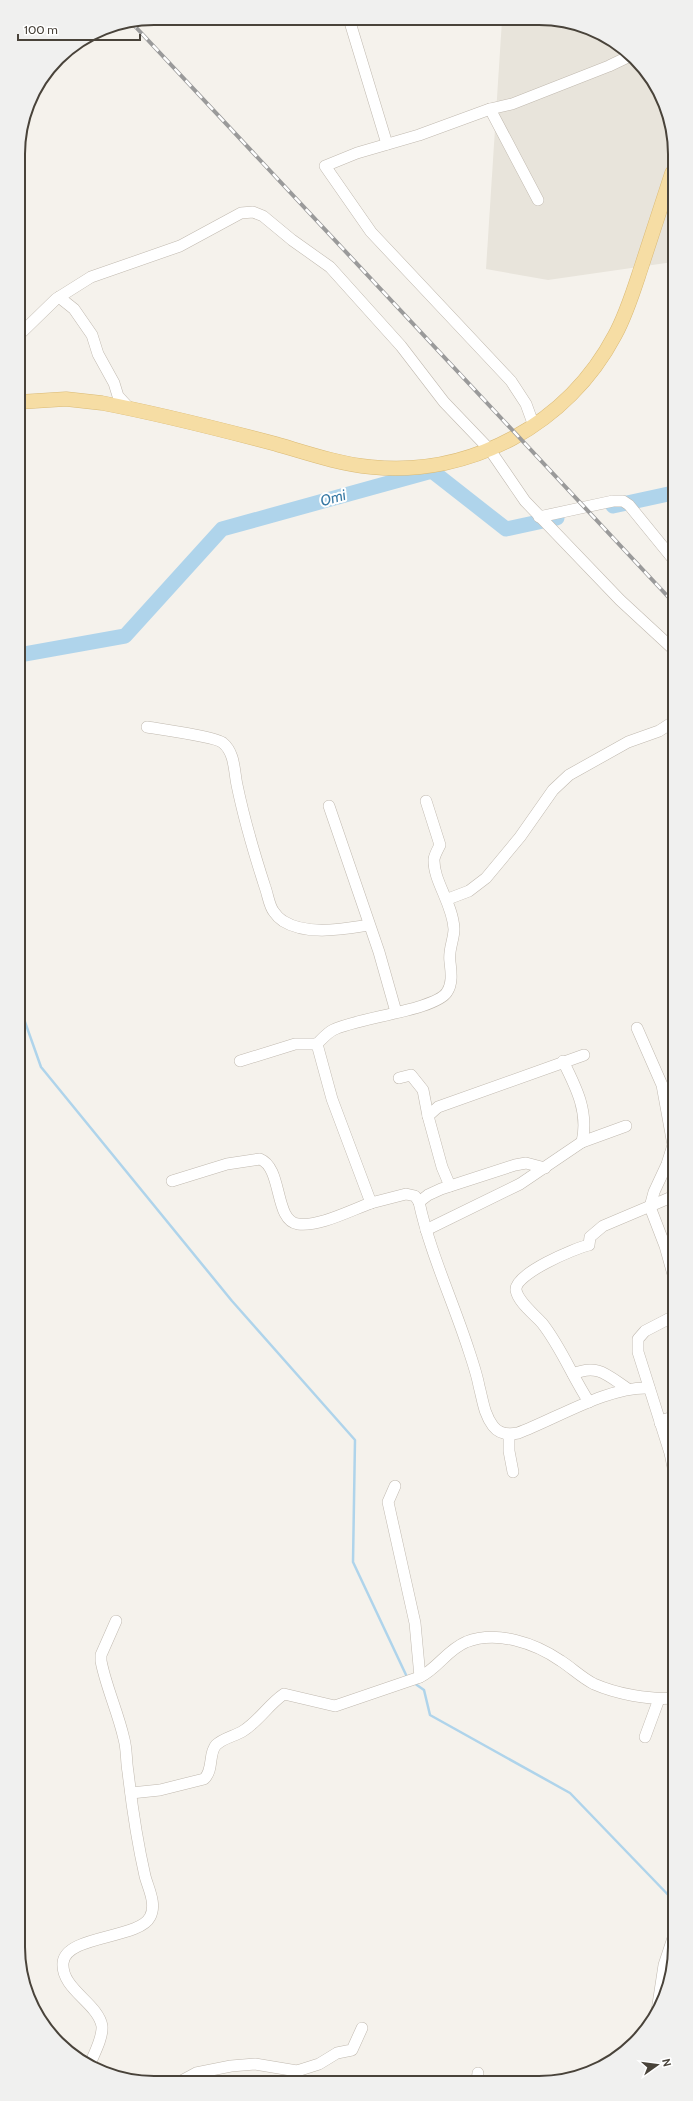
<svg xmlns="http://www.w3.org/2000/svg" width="693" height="2101" viewBox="0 0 693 2101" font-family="Cabin,sans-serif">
<rect width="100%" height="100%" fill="#f5f2ec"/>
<polygon fill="#e8e4db" points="502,20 566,21 607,36 635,58 661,93 672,127 673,262 548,280 486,269"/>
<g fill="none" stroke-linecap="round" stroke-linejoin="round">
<g stroke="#afd4eb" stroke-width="2.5">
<polyline points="19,1005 41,1067 232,1301 355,1440 353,1562 407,1677"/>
<polyline points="414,1683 424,1690 430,1715 570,1793 675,1902"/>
</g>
<g stroke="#afd4eb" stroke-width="15">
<polyline points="613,506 673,493"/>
<polyline points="19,655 125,636 222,529 432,471 506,529 557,518"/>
</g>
<defs>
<g id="minor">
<polyline points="349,19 387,144"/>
<polyline points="490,109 538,200"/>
<polyline points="59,297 74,309 92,335 98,354 114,383 118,396 130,409"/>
<polyline points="19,335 56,299 91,277 180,246 241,213 253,212 263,216 292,240 330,267 401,346 444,402 490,450 525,501 620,600 673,649"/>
<polyline points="534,426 526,404 511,381 371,232 325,166 357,153 419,135 490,109 512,104 609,66 632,55"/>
<polyline points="539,517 613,501 623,501 629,505 673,559"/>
<path d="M147 727C159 729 217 737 223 743 235 753 234 771 237 785 244 819 254 853 265 887 268 895 269 906 274 912 276 915 280 919 283 921 307 936 343 929 369 925"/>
<path d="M426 801 440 845C438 849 435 854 434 859 433 881 453 904 454 929 454 940 448 950 450 962 451 971 453 983 447 992 436 1010 356 1018 333 1030 327 1033 322 1039 317 1044L332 1099 371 1203 406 1194 415 1196 419 1202C430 1253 453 1301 469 1351 473 1363 477 1375 479 1386 483 1401 484 1414 493 1426 499 1434 508 1435 518 1433 556 1419 608 1386 649 1388"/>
<polyline points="329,806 379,952 396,1012"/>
<polyline points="448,899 469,891 486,878 520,837 553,790 569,775 628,742 659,731 673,722"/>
<polyline points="637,1028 662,1085 673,1145 667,1164 654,1192 650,1207 665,1246 674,1278"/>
<polyline points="240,1061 295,1044 317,1044"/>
<polyline points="399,1078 411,1075 423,1090 428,1116"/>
<polyline points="582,1142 626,1126"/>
<path d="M172 1181 227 1164 260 1159C283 1168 274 1221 298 1224 319 1227 351 1210 371 1203"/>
<polyline points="450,1186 442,1167 428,1116 438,1107 584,1055"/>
<polyline points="419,1202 428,1195 441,1189 515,1165 526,1163 545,1168"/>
<path d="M426 1230 520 1184 582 1142C589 1112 576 1087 563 1061"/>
<polyline points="674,1316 645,1331 638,1339 638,1352 670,1453 674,1472"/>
<path d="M573 1374C598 1363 608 1376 628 1389"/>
<path d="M589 1402C572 1376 561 1347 542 1323 534 1314 518 1302 516 1290 514 1274 575 1248 589 1245L590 1237 603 1226 674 1196"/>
<polyline points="660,1423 666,1419 674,1417"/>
<polyline points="509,1435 509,1451 513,1472"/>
<polyline points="395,1486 388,1502 415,1623 420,1677"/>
<polyline points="645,1737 659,1699"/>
<path d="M131 1793 160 1790 204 1779C214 1770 208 1754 216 1745 223 1738 235 1736 243 1731 259 1721 269 1704 284 1694L335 1706 420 1677C438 1668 447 1650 466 1642 497 1630 535 1643 561 1661 572 1668 582 1678 594 1684 617 1694 649 1700 674 1698"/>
<polyline points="657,2011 664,1965 675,1932"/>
<path d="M89 2066C94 2054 103 2038 102 2026 98 2003 61 1989 63 1963 65 1935 139 1939 150 1917 157 1904 148 1888 145 1876 137 1841 132 1807 128 1772 126 1761 127 1750 124 1739 118 1712 106 1687 101 1661V1655L116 1621"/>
<polyline points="183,2080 196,2073 231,2066 255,2064 297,2071 319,2064 337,2053 352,2050 362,2028"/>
<polyline points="477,2080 478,2073"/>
</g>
<path id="major" d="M19 402 66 399 102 403C160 414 219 429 276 444 307 453 339 464 371 467 471 477 568 424 615 335 627 313 634 289 642 265 652 235 662 204 672 173"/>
</defs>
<use href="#minor" stroke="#c0b9af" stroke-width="12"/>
<use href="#major" stroke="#daba75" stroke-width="15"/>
<use href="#minor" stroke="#fff" stroke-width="11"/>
<use href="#major" stroke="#f6dda4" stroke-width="14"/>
<defs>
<polyline id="rail" points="131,22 673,602"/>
</defs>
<use href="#rail" stroke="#9a9a9a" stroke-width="4"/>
<use href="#rail" stroke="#fff" stroke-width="2.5" stroke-dasharray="8" stroke-linecap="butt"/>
</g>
<g text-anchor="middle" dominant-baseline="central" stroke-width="4" stroke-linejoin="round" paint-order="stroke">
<g font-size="15" font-style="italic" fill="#397aa5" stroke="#fff">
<text transform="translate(333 498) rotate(-16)">Omi</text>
</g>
</g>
<path d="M0 0H693V2101H0ZM154 25H539A129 129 0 0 1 668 154V1947A129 129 0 0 1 539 2076H154A129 129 0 0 1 25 1947V154A129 129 0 0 1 154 25Z" fill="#f0f0ef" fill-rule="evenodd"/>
<path fill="none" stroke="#49433a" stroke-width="2" d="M154 25H539A129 129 0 0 1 668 154V1947A129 129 0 0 1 539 2076H154A129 129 0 0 1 25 1947V154A129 129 0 0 1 154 25Z"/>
<g transform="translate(657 2065) rotate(76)" stroke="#ffffff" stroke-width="3" paint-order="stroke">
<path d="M0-3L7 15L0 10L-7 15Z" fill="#49433a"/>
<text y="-6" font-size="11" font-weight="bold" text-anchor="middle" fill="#49433a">N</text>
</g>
<path d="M18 34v6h122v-6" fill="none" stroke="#49433a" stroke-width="2"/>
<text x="24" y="34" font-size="12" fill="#49433a" stroke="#ffffff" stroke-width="3" paint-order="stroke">100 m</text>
</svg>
